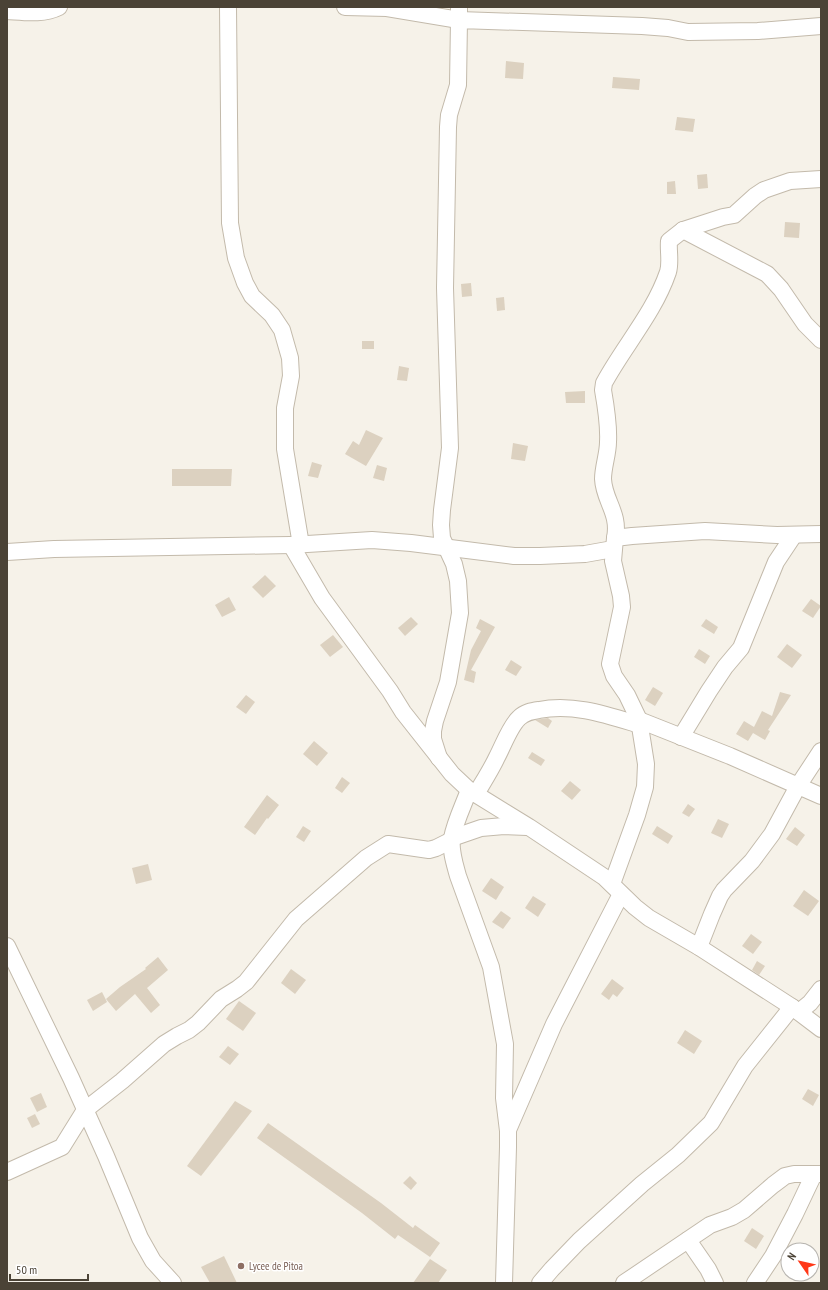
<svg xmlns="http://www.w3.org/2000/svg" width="828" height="1290" viewBox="0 0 828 1290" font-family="'PT Sans Narrow',sans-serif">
<rect width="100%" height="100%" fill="#f6f2e9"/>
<g fill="#dcd1c0">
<polygon points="506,61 524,63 523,79 505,78"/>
<polygon points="613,77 640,79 639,90 612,88"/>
<polygon points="677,117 695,119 693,132 675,130"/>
<polygon points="707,174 708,188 698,189 697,175"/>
<polygon points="675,181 676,194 667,194 667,182"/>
<polygon points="785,222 800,223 799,238 784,237"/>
<polygon points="471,283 472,296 462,297 461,284"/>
<polygon points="504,297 505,310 497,311 496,298"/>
<rect x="362" y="341" width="12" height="8"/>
<polygon points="399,366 409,368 407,381 397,380"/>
<polygon points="585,391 585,403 566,403 565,392"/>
<polygon points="366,430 383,438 366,466 345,454 353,441 359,445"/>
<polygon points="513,443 528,446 525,461 511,459"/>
<polygon points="312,462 322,465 318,478 308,476"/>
<polygon points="377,465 387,468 384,481 373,478"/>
<polygon points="172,469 232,469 231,486 172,486"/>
<polygon points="265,575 276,586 263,598 252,587"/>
<polygon points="229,597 236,610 222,617 215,605"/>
<polygon points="811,599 821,606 813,618 802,611"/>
<polygon points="411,617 418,624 405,636 398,628"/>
<polygon points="480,619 495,627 471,670 476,672 474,683 464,680 471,650 481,631 476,628"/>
<polygon points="706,619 718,627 714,634 701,626"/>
<polygon points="333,635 343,647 330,657 320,645"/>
<polygon points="787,644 802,655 792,668 777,657"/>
<polygon points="699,649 710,656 705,664 694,657"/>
<polygon points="511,660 522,667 516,676 505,670"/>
<polygon points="653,687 663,693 655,706 645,700"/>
<polygon points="780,692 791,695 768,730 770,731 765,740 753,733 748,741 736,734 744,721 754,727 762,711 772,716"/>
<polygon points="246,695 255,702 246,714 236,707"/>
<polygon points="548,718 552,721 548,728 535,720"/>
<polygon points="314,741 328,753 317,766 303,754"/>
<polygon points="532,752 545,760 541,766 528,758"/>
<polygon points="342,777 350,783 342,793 335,788"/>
<polygon points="570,781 581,790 572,800 561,791"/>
<polygon points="267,795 279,805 268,819 267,818 255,835 244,827"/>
<polygon points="688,804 695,809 689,817 682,813"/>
<polygon points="718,819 729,824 722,838 711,833"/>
<polygon points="303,826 311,831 304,842 296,837"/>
<polygon points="657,826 673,836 668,844 652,834"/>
<polygon points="795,827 805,835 797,846 786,839"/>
<polygon points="148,864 152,880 136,884 132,868"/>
<polygon points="491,878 504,887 496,900 482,891"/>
<polygon points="804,890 819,901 808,916 793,906"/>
<polygon points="533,896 546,904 538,917 525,908"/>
<polygon points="501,911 511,918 503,929 492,922"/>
<polygon points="751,934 762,942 753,954 742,946"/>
<polygon points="158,957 168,970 147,988 160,1005 151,1013 135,994 116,1011 106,999 120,987 146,969 145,968"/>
<polygon points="757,961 765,966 759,975 752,970"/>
<polygon points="291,969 306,980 295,994 281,983"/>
<polygon points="612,979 624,988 617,997 613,994 609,1000 601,994"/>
<polygon points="102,992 107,1002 93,1011 87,1000"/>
<polygon points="239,1001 256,1013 243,1031 226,1019"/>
<polygon points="685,1030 702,1041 694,1054 677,1043"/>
<polygon points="228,1046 239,1054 230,1065 219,1057"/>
<polygon points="808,1089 819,1095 813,1106 802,1099"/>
<polygon points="41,1093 47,1107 37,1112 30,1098"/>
<polygon points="235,1101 252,1111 201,1176 187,1166"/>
<polygon points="35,1114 40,1124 32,1128 27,1118"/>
<polygon points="268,1123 381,1203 413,1228 415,1225 440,1243 430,1257 398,1235 395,1239 362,1213 257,1138"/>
<polygon points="410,1176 417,1183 411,1190 403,1183"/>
<polygon points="752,1228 764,1236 756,1249 744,1241"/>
<polygon points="224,1256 237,1283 210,1283 201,1267"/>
<polygon points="430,1259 447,1270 438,1283 413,1283"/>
</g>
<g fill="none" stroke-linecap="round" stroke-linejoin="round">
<defs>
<g id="minor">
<polyline points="228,7 230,223 236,258 245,283 252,296 272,315 282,330 290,358 291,376 285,408 285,449 301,545"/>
<polyline points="345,7 387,8 459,20 459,7"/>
<path d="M7 11C24 12 43 15 59 7"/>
<polyline points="683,230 767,274 781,289 805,324 821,340"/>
<path d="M615 538C620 513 604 501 603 479 603 467 608 454 608 442 609 425 606 407 603 390L604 383C624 346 654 313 668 272 671 262 668 251 669 241L683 230 723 217 734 215 755 196 764 190 790 181 821 179"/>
<polyline points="7,552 54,549 291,545"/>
<polyline points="639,720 730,756 821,796"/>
<polyline points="681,737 709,691 725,667 741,648 776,562 794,535"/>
<polyline points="439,758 433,739 433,731 435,721 448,682 460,613 458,581 454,564 442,538 441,525 442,510 450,448 445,288 448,127 449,115 458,85 459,20 642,26 668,28 688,32 758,31 821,26"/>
<polyline points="469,790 452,774 403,712 390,691 322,598 291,545 372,540 411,543 514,556 540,556 585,554 613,549"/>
<path d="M476 794C483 782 491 770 497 757 503 746 510 726 519 718 525 712 532 711 539 710 573 703 607 715 640 725"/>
<polyline points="452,838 481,828 504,826 527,827"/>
<polyline points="612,884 637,815 645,787 646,764 639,720 627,695 614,676 610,664 622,607 621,596 613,561 615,538 632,536 705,531 777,535 821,534"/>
<polyline points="7,946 71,1078 106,1156 140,1238 153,1261 173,1283"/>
<polyline points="699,947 712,914 720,896 724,890 752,861 772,834 798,786 821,751"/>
<polyline points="799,1012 810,1003 821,989"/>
<polyline points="508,1130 554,1024 621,894"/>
<polyline points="7,1172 62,1147 85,1110 122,1081 164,1044 177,1036 189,1030 198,1023 221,999 237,989 246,982 296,919 366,858 388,844 429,850 436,848 452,840"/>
<polyline points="688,1240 708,1269 715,1283"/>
<path d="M504 1283 508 1147V1131L504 1098 505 1044 491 967 458 876C455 865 450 850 452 838 455 822 463 806 469 790L529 827 604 877 635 907 649 918 699 947 792 1007 821 1029"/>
<polyline points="540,1283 552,1269 579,1241 642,1184 678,1155 711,1123 745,1066 792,1007"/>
<polyline points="624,1283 710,1225 732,1217 744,1210 773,1185 785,1176 794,1174 821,1174"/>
<polyline points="755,1283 773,1256 795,1214 814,1174"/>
</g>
</defs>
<use href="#minor" stroke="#c3baab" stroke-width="18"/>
<use href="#minor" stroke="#fff" stroke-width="16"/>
</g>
<circle fill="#8d6e63" stroke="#fff" stroke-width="1.5" cx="241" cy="1266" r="4"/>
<g text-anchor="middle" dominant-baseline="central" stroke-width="3" stroke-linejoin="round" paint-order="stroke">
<g font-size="11" fill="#785e54" stroke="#fff" text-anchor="start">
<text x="249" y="1266">Lycee de Pitoa</text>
</g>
</g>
<rect width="828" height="1290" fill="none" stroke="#4b4336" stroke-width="16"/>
<g transform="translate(800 1262) rotate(304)"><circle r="19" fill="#ffffff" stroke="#b7b4af"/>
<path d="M0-3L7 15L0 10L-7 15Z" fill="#ff3818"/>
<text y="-6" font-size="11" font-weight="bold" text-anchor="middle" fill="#4b4336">N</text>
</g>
<path d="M10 1274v6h78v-6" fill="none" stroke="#4b4336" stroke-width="2"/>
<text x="16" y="1274" font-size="12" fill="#4b4336" stroke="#ffffff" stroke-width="3" paint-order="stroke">50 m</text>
</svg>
